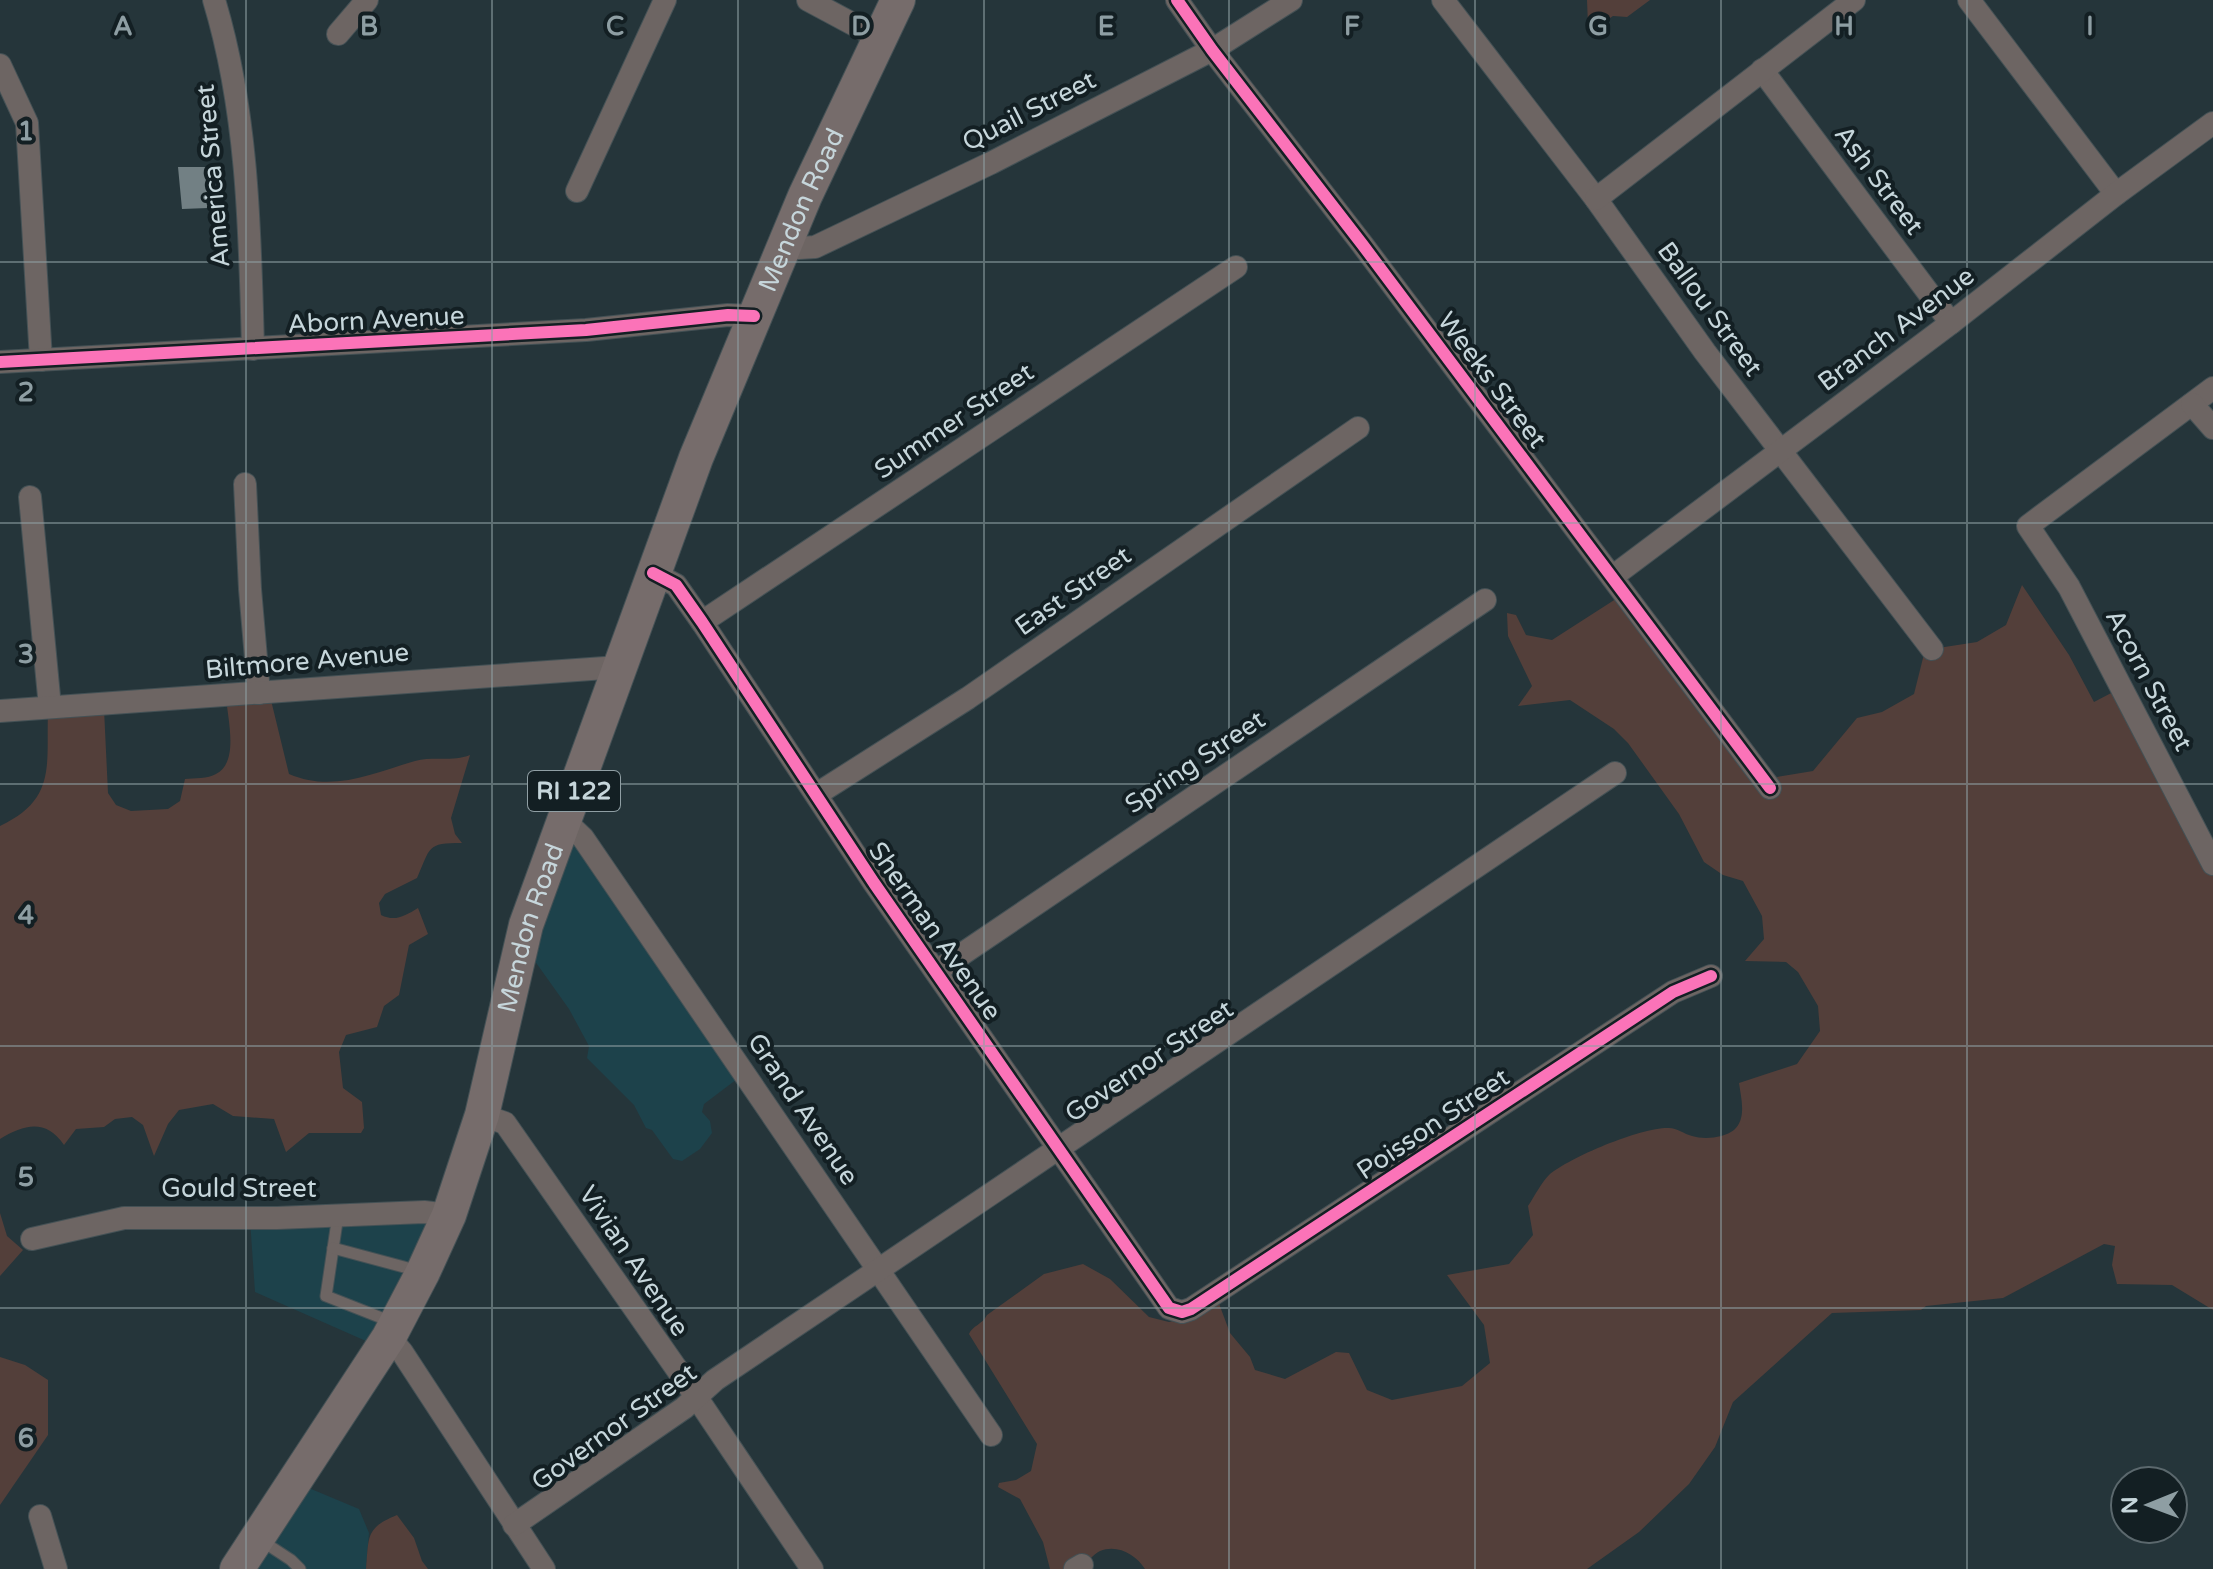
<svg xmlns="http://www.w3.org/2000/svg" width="2213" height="1569" viewBox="0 0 2213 1569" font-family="'Varela Round',sans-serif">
<rect width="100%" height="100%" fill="#25353a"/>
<g fill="#1d424b">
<polygon points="570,827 749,1070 704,1104 702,1112 710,1121 712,1133 700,1149 682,1161 673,1159 652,1130 646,1128 634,1105 587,1058 589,1046 569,1009 527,950"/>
<polygon points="451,1214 384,1349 255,1292 250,1220"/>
<polygon points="304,1486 359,1509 369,1533 366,1569 244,1569"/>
</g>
<g fill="#533f3a">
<polygon points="1587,0 1650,0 1627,17 1613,16 1598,26 1588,25"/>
<path d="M2022 585 2069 655 2094 702 2115 691 2201 835 2213 838V1310L2172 1285 2117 1284 2112 1265 2115 1246 2104 1244 2003 1298 1926 1306 1921 1310 1832 1313 1733 1402 1715 1447 1689 1484 1639 1532 1587 1569H1145C1136 1555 1118 1544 1100 1551 1093 1554 1086 1564 1081 1569H1050L1043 1542 1020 1499 998 1487 999 1483 1016 1480 1031 1471 1037 1444 969 1334C972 1326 983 1324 987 1315L1044 1274 1083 1264 1110 1279 1149 1317 1169 1322 1189 1317 1218 1301 1230 1333 1250 1357 1255 1370 1285 1379 1336 1352 1349 1353 1367 1390 1392 1400 1462 1386 1490 1363 1484 1325 1447 1275 1509 1264 1533 1235 1528 1206C1534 1197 1541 1183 1549 1175 1570 1157 1642 1127 1669 1128 1677 1128 1684 1134 1692 1136 1704 1140 1724 1138 1734 1130 1747 1118 1741 1098 1739 1083L1797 1064 1820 1031 1818 1006 1798 972 1786 962 1745 961 1764 939 1762 916 1743 881 1723 875 1704 862 1679 814 1628 743 1614 729 1570 700 1518 706 1532 686 1508 636 1507 613 1516 615 1526 635 1552 640 1622 595 1759 780 1813 771 1857 718 1882 712 1914 694 1925 650 1977 642 2006 625Z"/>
<path d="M269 692 289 774C333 793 373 773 415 761 433 756 453 762 470 755L451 818 455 834 462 843C426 843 431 847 417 878L385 894 379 903 381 915C395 922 405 916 418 908L428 934 409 945 399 995 384 1006 377 1027 346 1035 339 1052 343 1088 362 1102 364 1128 361 1133H309L286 1152 274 1119 233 1116 213 1104 179 1110 168 1124 154 1156 143 1125 132 1117 115 1119 104 1127 76 1129 64 1145C46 1119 25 1124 0 1139V826C57 799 46 765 48 711L104 709 108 793 116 805 131 811 168 809 180 801 185 779C194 778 208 779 216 774 240 762 227 717 226 696Z"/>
<polygon points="0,1213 7,1236 23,1250 0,1276"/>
<polygon points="0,1357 25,1365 48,1380 48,1435 0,1505"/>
<path d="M397 1515 414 1538 422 1561 428 1569H366C369 1537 365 1528 397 1515Z"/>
</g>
<polygon fill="#728084" points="178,167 207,167 208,208 182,209"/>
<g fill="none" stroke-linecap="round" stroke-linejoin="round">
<defs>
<g id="service">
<polyline points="338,1215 326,1296 392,1322"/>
<polyline points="333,1248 419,1271"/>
<polyline points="259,1539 291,1560 300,1569"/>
</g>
<g id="minor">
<path d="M214 0C248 112 250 232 253 349"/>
<polyline points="808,0 879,38"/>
<polyline points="1177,0 1212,50 1362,244 1770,788"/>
<polyline points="1443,0 1596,199 1705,352 1932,649"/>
<polyline points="1969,0 2116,194"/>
<polyline points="338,34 367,0"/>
<polyline points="0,65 27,123 41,360"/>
<polyline points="1762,70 1951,323"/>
<polyline points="577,191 665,0"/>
<polyline points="1596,199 1854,0"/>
<polyline points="783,249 815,247 991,163 1212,50 1291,0"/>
<polyline points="0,362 586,330 728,315 754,316"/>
<polyline points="2213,388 2028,526 2069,587 2213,864"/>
<polyline points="2192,404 2213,428"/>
<polyline points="245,484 250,589 259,693"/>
<polyline points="30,497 50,707"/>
<polyline points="653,573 676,585 702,622 874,883 1169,1308 1182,1312 1191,1309 1673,992 1711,976"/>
<polyline points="1612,577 1951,323 2116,194 2213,123"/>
<polyline points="702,622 1236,267"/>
<polyline points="0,711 619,667"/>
<polyline points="817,794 968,698 1358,428"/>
<polyline points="564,820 583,838 991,1435"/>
<polyline points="937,971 1485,600"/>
<polyline points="482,1115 505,1123 697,1398 812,1569"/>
<polyline points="32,1239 124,1218 277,1218 424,1212 449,1215"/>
<polyline points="389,1337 402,1352 544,1569"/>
<polyline points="40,1516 56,1569"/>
<polyline points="514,1525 684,1408 715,1380 1615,773"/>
<polyline points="1075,1569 1082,1565"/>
</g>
<g id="primary">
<path id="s1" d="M237 1569 389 1337 423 1272 449 1215 482 1115 526 925 696 458 805 196 898 0"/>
</g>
</defs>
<use href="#service" stroke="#445155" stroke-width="13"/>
<use href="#minor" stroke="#445155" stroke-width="24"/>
<use href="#primary" stroke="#445155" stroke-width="36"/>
<use href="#service" stroke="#6d6563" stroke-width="11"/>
<use href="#minor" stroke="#6d6563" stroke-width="22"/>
<use href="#primary" stroke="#766c6b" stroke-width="34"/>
<defs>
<g id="cycleway">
<polyline points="1177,0 1212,50 1362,244 1770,788"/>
<polyline points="0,362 586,330 728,315 754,316"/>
<polyline points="653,573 676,585 702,622 874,883 1169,1308 1182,1312 1191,1309 1673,992 1711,976"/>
</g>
</defs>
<use href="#cycleway" stroke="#131f23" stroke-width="17"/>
<use href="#cycleway" stroke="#fb73b8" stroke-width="12"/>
</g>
<path fill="none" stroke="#8e9ea3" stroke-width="2" stroke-opacity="0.55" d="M246 0V1569M492 0V1569M738 0V1569M984 0V1569M1229 0V1569M1475 0V1569M1721 0V1569M1967 0V1569M0 262H2213M0 523H2213M0 784H2213M0 1046H2213M0 1308H2213"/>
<g text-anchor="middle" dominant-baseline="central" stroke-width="8" stroke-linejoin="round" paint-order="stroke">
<rect fill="#131f23" stroke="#909fa4" stroke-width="2" x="528" y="771" width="92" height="40" rx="6"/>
<g font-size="24" font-weight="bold" fill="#c6d6db">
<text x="574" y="791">RI 122</text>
</g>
<g font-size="26" fill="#c6d6db" stroke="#131f23">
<text transform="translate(1029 111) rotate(-27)">Quail Street</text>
<text transform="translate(213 176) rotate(-95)">America Street</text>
<text transform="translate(1879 180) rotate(53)">Ash Street</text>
<text stroke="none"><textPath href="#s1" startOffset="1480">Mendon Road</textPath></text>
<text transform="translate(1710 309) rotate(54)">Ballou Street</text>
<text transform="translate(376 320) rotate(-3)">Aborn Avenue</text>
<text transform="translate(1896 329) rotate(-37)">Branch Avenue</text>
<text transform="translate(1492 380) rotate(53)">Weeks Street</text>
<text transform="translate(954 421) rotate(-34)">Summer Street</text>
<text transform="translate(1073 591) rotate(-35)">East Street</text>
<text transform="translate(307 661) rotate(-5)">Biltmore Avenue</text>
<text transform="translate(2149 680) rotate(62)">Acorn Street</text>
<text transform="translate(1195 762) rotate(-34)">Spring Street</text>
<text stroke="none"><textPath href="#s1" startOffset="712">Mendon Road</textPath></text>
<text transform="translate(935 931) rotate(55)">Sherman Avenue</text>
<text transform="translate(1149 1061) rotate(-34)">Governor Street</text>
<text transform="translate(803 1109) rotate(56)">Grand Avenue</text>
<text transform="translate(1433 1124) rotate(-34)">Poisson Street</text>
<text x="239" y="1188">Gould Street</text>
<text transform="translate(634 1261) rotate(56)">Vivian Avenue</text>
<text transform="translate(614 1427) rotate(-36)">Governor Street</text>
</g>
</g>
<g font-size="26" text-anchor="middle" font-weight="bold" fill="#8e9ea3" stroke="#131f23" stroke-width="8" stroke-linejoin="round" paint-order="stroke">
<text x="123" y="35">A</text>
<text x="369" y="35">B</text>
<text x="615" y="35">C</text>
<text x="861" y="35">D</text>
<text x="1106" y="35">E</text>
<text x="1352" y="35">F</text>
<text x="1598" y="35">G</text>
<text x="1844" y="35">H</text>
<text x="2090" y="35">I</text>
<text x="26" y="140">1</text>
<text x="26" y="401">2</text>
<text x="26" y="663">3</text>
<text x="26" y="924">4</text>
<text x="26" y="1186">5</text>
<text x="26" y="1447">6</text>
</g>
<g transform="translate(2149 1505) rotate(269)"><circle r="38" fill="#131f23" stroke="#5b686d" stroke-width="2"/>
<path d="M0-6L14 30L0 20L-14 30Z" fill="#8e9ea3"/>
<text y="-12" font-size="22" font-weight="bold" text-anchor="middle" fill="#c6d6db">N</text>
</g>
</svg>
